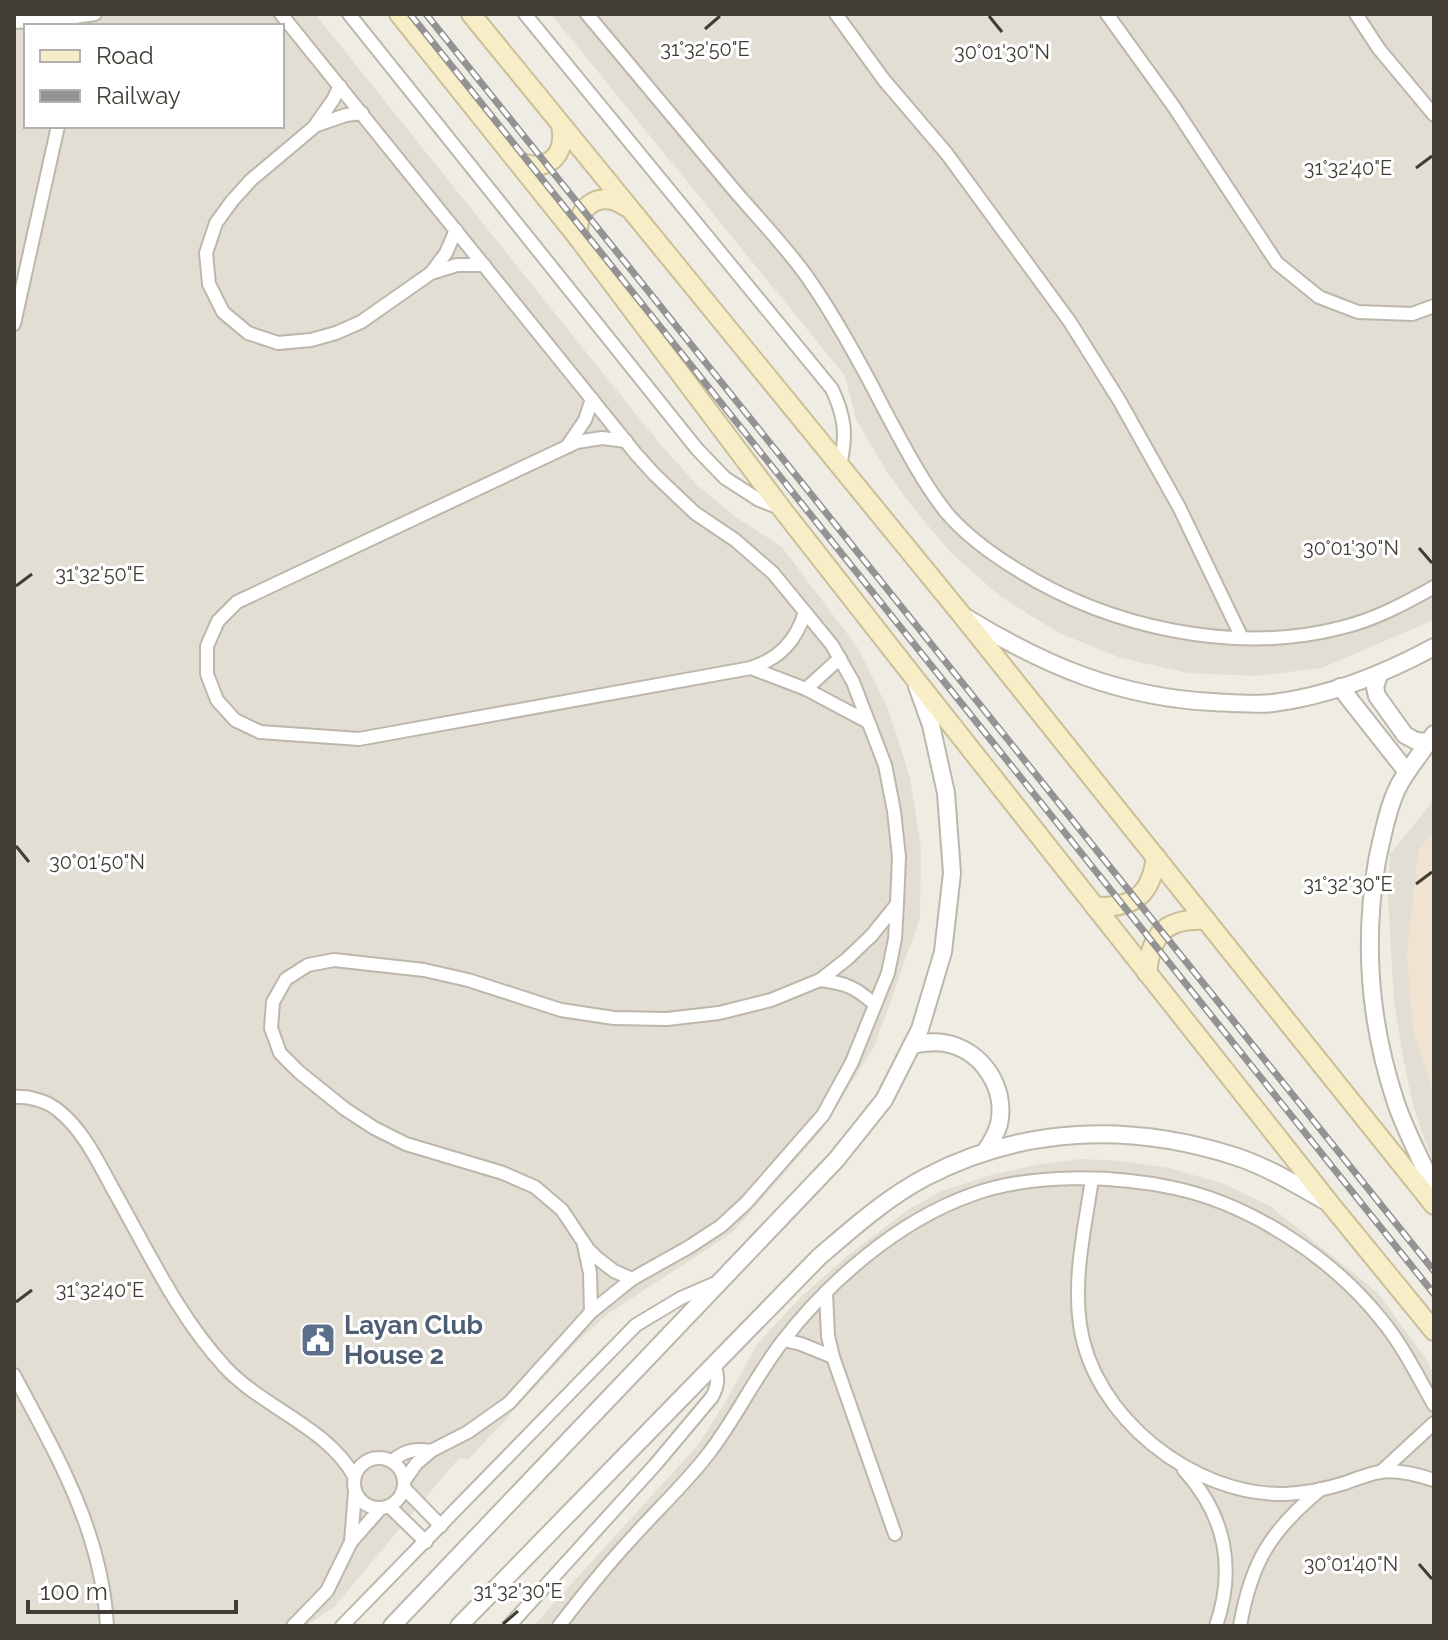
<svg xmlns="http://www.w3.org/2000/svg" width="1448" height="1640" viewBox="0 0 1448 1640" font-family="Raleway,sans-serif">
<rect width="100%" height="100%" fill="#efece4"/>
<g fill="#e3ded3" fill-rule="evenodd">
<path d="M14 14H315L660 444 696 484 737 518 782 547 858 648 889 711 910 778 921 848 920 918 875 1045 822 1130 732 1233 609 1313 581 1338 468 1460 459 1458 335 1606 306 1626H14ZM26 26H282V126H26Z"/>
<polygon points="551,14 1434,14 1434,620 1322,668 1255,676 1188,673 1121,658 1059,633 1001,597 950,552 907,500 887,472 856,419 845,376"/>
<polygon points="1434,800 1434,1166 1413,1105 1404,1062 1394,1002 1388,897 1390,854"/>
<polygon points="1080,1159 1123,1161 1169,1168 1224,1184 1270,1206 1378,1293 1426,1359 1434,1374 1434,1626 533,1626 698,1445 723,1406 758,1343 802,1296 846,1257 908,1210 939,1192 991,1175 1041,1164"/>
</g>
<polygon fill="#f0e4d1" points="1434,830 1434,1092 1413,1030 1407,954 1418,852"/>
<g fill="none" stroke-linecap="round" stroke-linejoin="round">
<defs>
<g id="minor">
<polyline points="281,14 636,454 655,475 695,513 735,540 773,573 832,645 853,682 885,765 894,811 899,857 897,904 895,939 888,973 852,1062 823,1115 746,1203 721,1226 689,1247 632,1279 591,1312 509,1403 468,1432 431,1451 416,1464 404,1481"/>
<polyline points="349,14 697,449 725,478 759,500 780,508"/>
<path d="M525 14 832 389C845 417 847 435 840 465"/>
<path d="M587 14C636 73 685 132 734 190 759 219 786 247 808 278 837 320 861 364 884 409 903 444 921 480 946 512 966 536 990 553 1016 569 1108 627 1233 655 1340 628 1374 620 1404 604 1434 587"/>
<polyline points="836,14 884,80 947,154 1070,322 1119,400 1179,507 1242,638"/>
<polyline points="1107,14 1174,107 1277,263 1319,297 1358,312 1412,314 1434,306"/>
<polyline points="1356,14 1379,49 1434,115"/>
<polyline points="14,22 54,20 95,14"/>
<polyline points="340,86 333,100 314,127 251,180 232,201 216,223 206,253 209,284 223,312 248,333 278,343 311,340 336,333 361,322 431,273 457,265 484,265"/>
<polyline points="317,125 346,115 362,113"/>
<polyline points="431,273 446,253 456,230"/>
<polyline points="14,324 58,126"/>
<path d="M626 441 602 438 577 442 237 602 218 621 207 646V674L217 700 235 720 260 732 359 739 751 668C780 658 796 641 805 612"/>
<polyline points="568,445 585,420 592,399"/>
<polyline points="751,668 806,689 868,722"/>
<polyline points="806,689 840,658"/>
<path d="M820 980C845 983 856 987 875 1005"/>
<path d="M14 1097C30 1096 47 1101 59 1111 84 1131 99 1164 114 1191 148 1251 178 1316 225 1367 263 1408 327 1427 354 1476"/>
<path d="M1092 1179C1085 1227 1073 1277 1080 1325 1093 1417 1193 1496 1285 1494 1305 1493 1326 1489 1345 1483 1356 1479 1368 1474 1380 1472 1397 1469 1418 1475 1434 1480"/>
<polyline points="584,1245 590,1273 591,1312"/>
<polyline points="632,1279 614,1271 597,1258 588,1249 562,1210 535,1187 503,1173 406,1144 374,1128 345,1109 299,1072 280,1053 271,1028 273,1002 286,979 308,965 334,960 424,970 468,980 561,1010 614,1018 667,1019 719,1013 771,1000 820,980 847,959 872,935 897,904"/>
<polyline points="826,1292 828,1336 833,1357 895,1534"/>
<polyline points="784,1340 801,1344 833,1357"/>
<path d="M14 1375C57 1456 102 1532 107 1626"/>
<circle cx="379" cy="1483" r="25"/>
<path d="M392 1461C404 1451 415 1448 431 1451"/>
<path d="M1184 1470C1225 1515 1236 1568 1216 1626"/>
<polyline points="1382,1471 1434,1423"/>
<polyline points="404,1488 441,1526"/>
<polyline points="389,1506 426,1542"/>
<polyline points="351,1542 355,1492"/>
<polyline points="293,1626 327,1591 351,1542 381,1508"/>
<polyline points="342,1626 636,1325 681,1298 718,1282"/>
<path d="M509 1626 655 1465 712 1397C718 1386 719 1377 714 1365"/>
<path d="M559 1626C582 1596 606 1566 632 1538 658 1509 686 1483 709 1453 736 1418 755 1377 782 1342 829 1281 898 1221 971 1195 1030 1173 1113 1175 1174 1188 1250 1204 1331 1257 1380 1318 1402 1344 1417 1375 1434 1405"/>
<path d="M1240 1626C1251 1562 1271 1530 1321 1489"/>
</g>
<g id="tertiary">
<path d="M967 618C1046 666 1119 697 1212 702 1232 703 1254 705 1273 703 1330 696 1384 674 1434 647"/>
<polyline points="1379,675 1375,687 1377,696 1405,735 1416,741 1429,742"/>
<polyline points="1340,687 1407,772"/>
<path d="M1434 734C1423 751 1409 767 1399 785 1388 806 1382 838 1377 861 1363 943 1370 1025 1396 1103 1406 1132 1421 1160 1434 1188"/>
<path d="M912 1045C923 1043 933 1041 944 1043 981 1049 1007 1087 999 1124 996 1134 991 1143 985 1152"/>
<polyline points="392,1626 836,1160 884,1100 920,1029 943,952 952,873 946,793 931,725 917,686"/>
<path d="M459 1626 819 1257C853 1228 886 1198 926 1177 1023 1126 1130 1123 1234 1156 1266 1166 1297 1185 1327 1202"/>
</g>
<g id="secondary">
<polyline points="399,14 579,239 782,509 916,680 1331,1205 1434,1331"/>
<polyline points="471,14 961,614 1434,1205"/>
<path d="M517 161C547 174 567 156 561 125"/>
<path d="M579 239C573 209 598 188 625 206"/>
<path d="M1095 907C1133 908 1151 896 1156 857"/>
<path d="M1147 973C1151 933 1166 918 1206 920"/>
</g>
</defs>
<use href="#minor" stroke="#bdb7ab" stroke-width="16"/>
<use href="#tertiary" stroke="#bdb7ab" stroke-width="20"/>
<use href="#secondary" stroke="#cabf99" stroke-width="22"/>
<use href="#minor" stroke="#fff" stroke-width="12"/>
<use href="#tertiary" stroke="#fff" stroke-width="16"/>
<use href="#secondary" stroke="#f7edc7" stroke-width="18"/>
<defs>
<g id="rail">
<polyline points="410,14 1434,1294"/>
<polyline points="426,14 1434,1271"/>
</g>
</defs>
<use href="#rail" stroke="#939393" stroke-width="7"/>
<use href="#rail" stroke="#fff" stroke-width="4" stroke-dasharray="12" stroke-linecap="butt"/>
</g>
<path fill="none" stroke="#413d35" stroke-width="3" d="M989 16 1002 32M705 29 720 16M1416 168 1432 156M1419 548 1432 563M16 586 32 574M16 846 29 862M1416 884 1432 872M16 1302 32 1290M1419 1564 1432 1579M503 1624 518 1611"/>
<defs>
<symbol id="civic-square" viewBox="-11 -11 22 22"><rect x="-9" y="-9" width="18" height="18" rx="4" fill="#5c6f8a" stroke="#fff"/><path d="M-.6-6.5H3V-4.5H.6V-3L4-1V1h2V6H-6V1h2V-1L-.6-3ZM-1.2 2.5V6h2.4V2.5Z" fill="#fff"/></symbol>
</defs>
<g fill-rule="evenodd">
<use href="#civic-square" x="298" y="1320" width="40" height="40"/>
</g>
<g text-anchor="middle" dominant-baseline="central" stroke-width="6" stroke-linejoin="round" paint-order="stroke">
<g font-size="26" font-weight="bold" fill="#4e5e75" stroke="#fff" text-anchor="start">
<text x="344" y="1325">Layan Club<tspan x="344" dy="30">House 2</tspan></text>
</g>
</g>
<g font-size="20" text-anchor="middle" fill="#413d35" stroke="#fff" stroke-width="6" stroke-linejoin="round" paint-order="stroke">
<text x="705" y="56">31°32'50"E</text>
<text x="1002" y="59">30°01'30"N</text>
<text x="1348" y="175">31°32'40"E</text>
<text x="1351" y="555">30°01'30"N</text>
<text x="100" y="581">31°32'50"E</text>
<text x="97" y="869">30°01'50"N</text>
<text x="1348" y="891">31°32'30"E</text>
<text x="100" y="1297">31°32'40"E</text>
<text x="1351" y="1571">30°01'40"N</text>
<text x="518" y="1598">31°32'30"E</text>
</g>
<rect width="1448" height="1640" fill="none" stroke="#413d35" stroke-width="32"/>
<rect x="24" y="24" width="260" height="104" fill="#ffffff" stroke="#b3b1ae" stroke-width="2"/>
<rect x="40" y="50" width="40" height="12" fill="#f7edc7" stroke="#b3b1ae" stroke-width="2"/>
<text x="96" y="64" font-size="24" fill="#413d35">Road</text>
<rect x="40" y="90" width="40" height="12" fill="#939393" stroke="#b3b1ae" stroke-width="2"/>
<text x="96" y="104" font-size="24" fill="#413d35">Railway</text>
<path d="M28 1600v12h208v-12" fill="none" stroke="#413d35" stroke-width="4"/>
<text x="40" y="1600" font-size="24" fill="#413d35" stroke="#ffffff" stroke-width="6" paint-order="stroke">100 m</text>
</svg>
